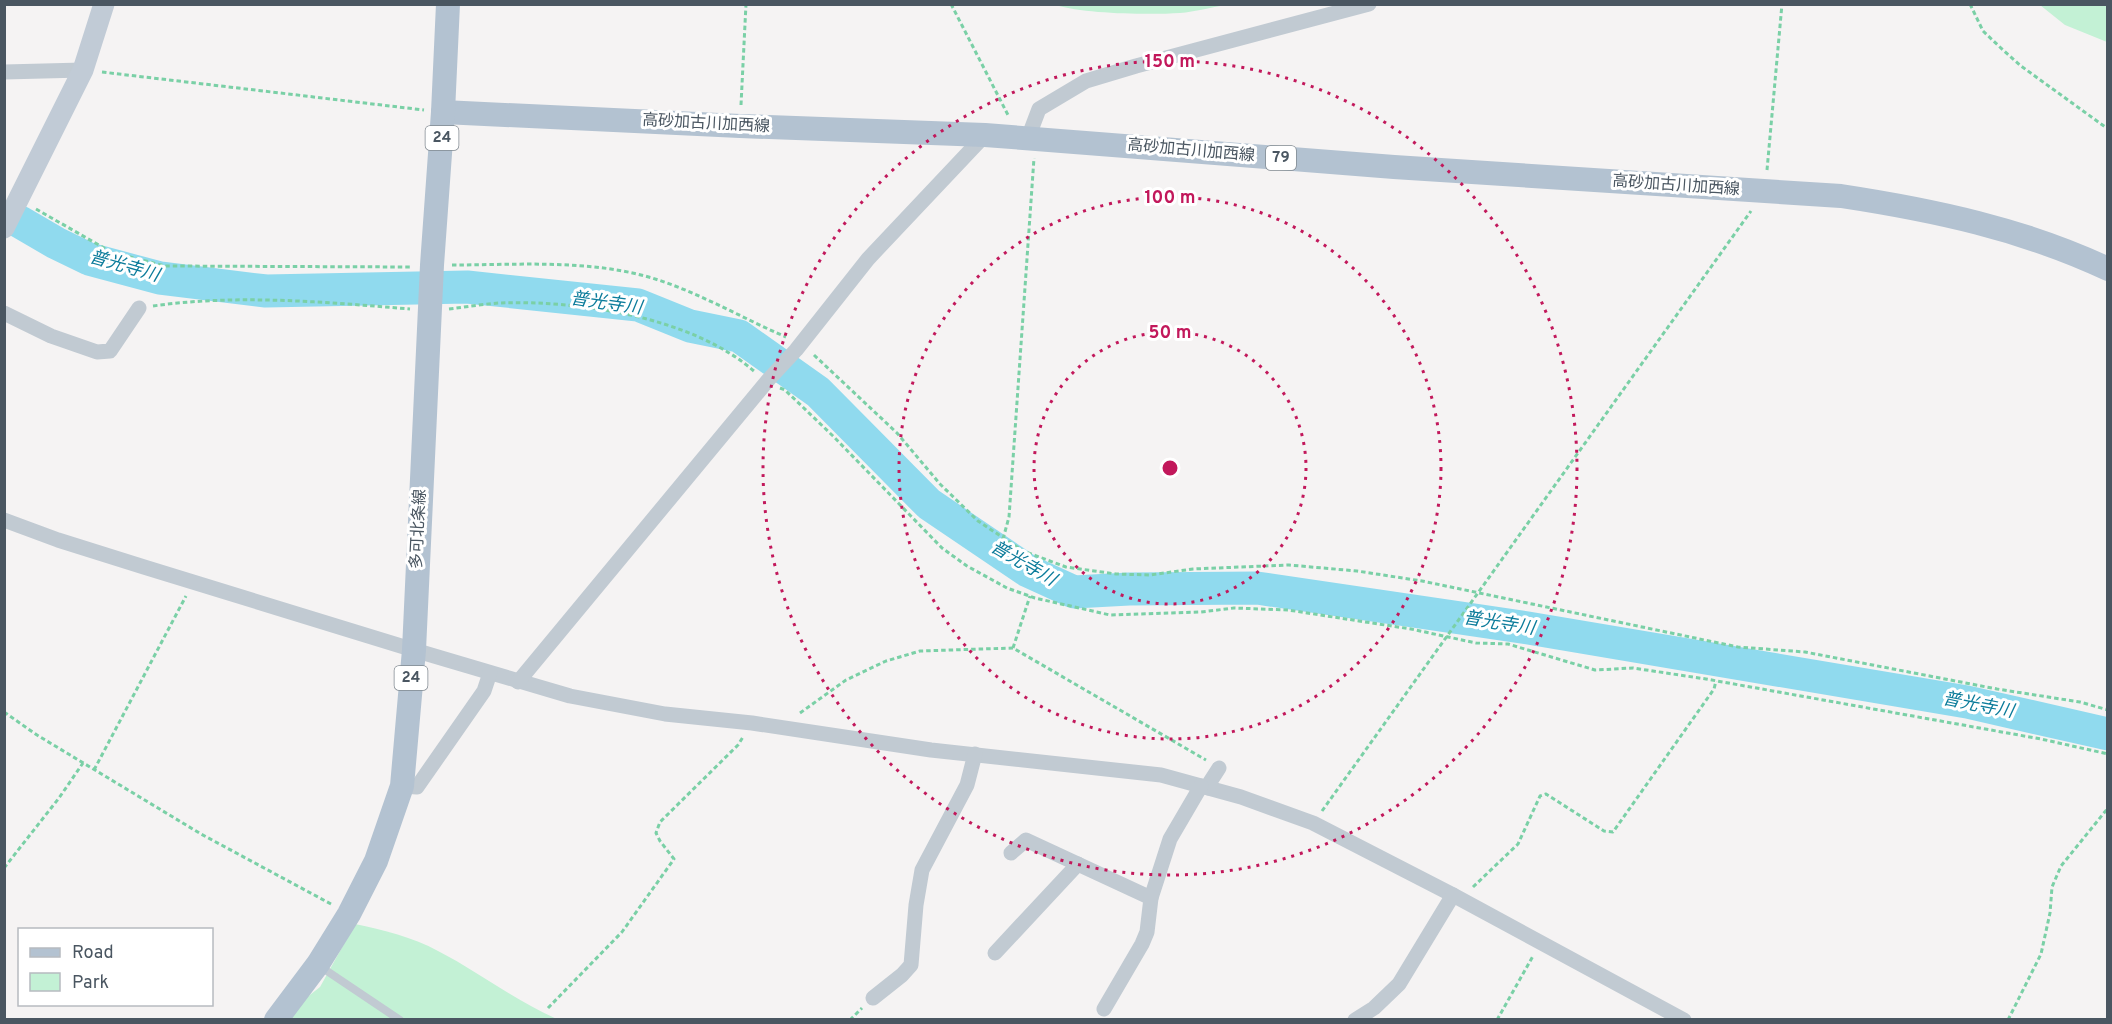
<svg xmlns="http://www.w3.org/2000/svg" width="2112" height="1024" viewBox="0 0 2112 1024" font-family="Overpass,'Noto Sans JP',sans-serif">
<rect width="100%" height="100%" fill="#f5f3f3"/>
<g fill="#c3f1d5">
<path d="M1056 5H1226C1211 7 1195 12 1180 13 1150 15 1084 14 1056 5Z"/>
<polygon points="2040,5 2107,5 2107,42 2065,25"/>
<path d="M355 924C383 930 413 937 438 951 479 972 515 1001 557 1019L283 1020 287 1013 320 987Z"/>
</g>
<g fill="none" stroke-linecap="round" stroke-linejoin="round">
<polyline stroke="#90daee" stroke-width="33" points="20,222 56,243 89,259 160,278 266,291 467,287 638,305 690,326 739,336 818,392 929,504 1028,571 1074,592 1129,589 1257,588 1528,628 1967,702 2108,734"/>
<g stroke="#7ad0a6" stroke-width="3" stroke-dasharray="4.5 3" stroke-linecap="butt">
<polyline points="951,4 1008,115"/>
<polyline points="1970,4 1983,31 2003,50 2021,66 2108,129"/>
<polyline points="102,72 424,110"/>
<polyline points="741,105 746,4"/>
<polyline points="1767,170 1782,4"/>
<polyline points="36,209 111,252 165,266 412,267"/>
<path d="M452 265C518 265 588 259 652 278 698 292 742 318 786 337"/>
<path d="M153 306C237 294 325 302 410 309"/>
<path d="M449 309C466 307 483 304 499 303 579 300 693 317 755 372"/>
<polyline points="814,355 897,433 940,484 978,521 1023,551 1066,567 1116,574 1150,575 1193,569 1289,565 1357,571 1422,581 1738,647 1805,652 1997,689 2080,702 2108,710"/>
<polyline points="780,388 785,390 833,436 942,548 967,566 1007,588 1035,598 1110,615 1201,612 1234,608 1288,610 1411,629 1476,643 1508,644 1595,670 1633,668 1706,679 2041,739 2108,754"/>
<polyline points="1003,539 1009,517 1034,158"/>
<polyline points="1013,648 1030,596"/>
<polyline points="4,712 37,735 201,834 331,904"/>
<polyline points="800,713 846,680 886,661 920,651 1013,648 1206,760"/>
<polyline points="94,770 186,596"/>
<polyline points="1322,811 1751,211"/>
<polyline points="4,868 59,798 83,763"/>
<polyline points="1473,887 1518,844 1540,796 1546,794 1604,831 1613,832 1714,689 1716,681"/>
<polyline points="548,1008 622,932 674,859 660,841 656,833 660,822 738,745 743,737"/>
<polyline points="850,1020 862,1008"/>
<polyline points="1497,1020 1533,956"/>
<polyline points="2008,1020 2041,954 2050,913 2052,887 2061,866 2108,808"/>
</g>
<polyline stroke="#c1cad2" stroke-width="8" points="321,967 400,1020"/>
<g stroke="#c1cad2" stroke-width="15">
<polyline points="4,72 83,70"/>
<polyline points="1028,138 1039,109 1086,81 1136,66 1369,4"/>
<polyline points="4,313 51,336 97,352 110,351 139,308"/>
<polyline points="4,520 58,540 144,567 414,650 570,696 665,714 752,723 931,750 1161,775 1241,797 1313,823 1453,895 1684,1020"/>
<polyline points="518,682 769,379 796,350 868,259 985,135"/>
<polyline points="402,786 417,787 484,691 490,673"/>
<polyline points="1208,788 1210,782 1219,768"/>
<polyline points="1011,853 1026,840 1151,898"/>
<polyline points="995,953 1078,864"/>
<polyline points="873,998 902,975 911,965 916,905 922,870 967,785 975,754"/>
<polyline points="1104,1009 1142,944 1147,932 1151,898 1170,839 1201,786"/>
<polyline points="1355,1020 1374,1008 1399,984 1453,895"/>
</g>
<polyline stroke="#c1cbd6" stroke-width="21" points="4,228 83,70 104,4"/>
<g stroke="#b3c2d1" stroke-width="24">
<path d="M443 112 740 126 985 135 1394 167 1841 196C1933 210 2023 229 2108 269"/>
<polyline points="276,1020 318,964 349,914 376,861 402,786 414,650 432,265 443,112 448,4"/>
</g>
</g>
<g fill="none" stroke="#c2185b" stroke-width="3" stroke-dasharray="3 6">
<circle cx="1170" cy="468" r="136"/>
<circle cx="1170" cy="468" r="271"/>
<circle cx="1170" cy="468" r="407"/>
</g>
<g text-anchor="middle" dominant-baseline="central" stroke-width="6" stroke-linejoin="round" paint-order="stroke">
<g fill="#fff" stroke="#808990" stroke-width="1.5">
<rect x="425.5" y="126" width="33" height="24" rx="4.5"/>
<rect x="1266" y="146" width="30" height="24" rx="4.5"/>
<rect x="394.5" y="666" width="33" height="24" rx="4.5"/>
</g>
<g font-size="15" font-weight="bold" fill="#4a5661">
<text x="442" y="138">24</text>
<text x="1281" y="158">79</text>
<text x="411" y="678">24</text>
</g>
<g font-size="16" fill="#4a5661" stroke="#fff">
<text transform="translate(706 124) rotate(3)">高砂加古川加西線</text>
<text transform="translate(1191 151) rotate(5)">高砂加古川加西線</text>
<text transform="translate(1676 186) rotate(4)">高砂加古川加西線</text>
<text transform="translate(419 529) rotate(-87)">多可北条線</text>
</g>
<g font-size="18" font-style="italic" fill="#0c7c9b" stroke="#fff">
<text transform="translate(124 267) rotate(16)">普光寺川</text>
<text transform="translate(606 304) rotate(8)">普光寺川</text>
<text transform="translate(1023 564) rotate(30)">普光寺川</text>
<text transform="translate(1499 624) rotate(9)">普光寺川</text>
<text transform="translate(1978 706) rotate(11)">普光寺川</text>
</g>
</g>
<circle cx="1170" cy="468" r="9" fill="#c2185b" stroke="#fff" stroke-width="3"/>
<g font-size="18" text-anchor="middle" font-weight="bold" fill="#c2185b" stroke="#fff" stroke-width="6" stroke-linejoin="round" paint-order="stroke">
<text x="1170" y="67">150 m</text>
<text x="1170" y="203">100 m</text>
<text x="1170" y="338">50 m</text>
</g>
<rect width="2112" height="1024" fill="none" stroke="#4a5661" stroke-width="12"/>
<rect x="18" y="928" width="195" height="78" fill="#ffffff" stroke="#b7bbc0" stroke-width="1.5"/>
<rect x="30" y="948" width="30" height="9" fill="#b3c2d1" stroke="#b7bbc0" stroke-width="1.5"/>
<text x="72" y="958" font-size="18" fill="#4a5661">Road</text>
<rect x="30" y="973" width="30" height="18" fill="#c3f1d5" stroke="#b7bbc0" stroke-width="1.5"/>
<text x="72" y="988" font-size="18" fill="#4a5661">Park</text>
</svg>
